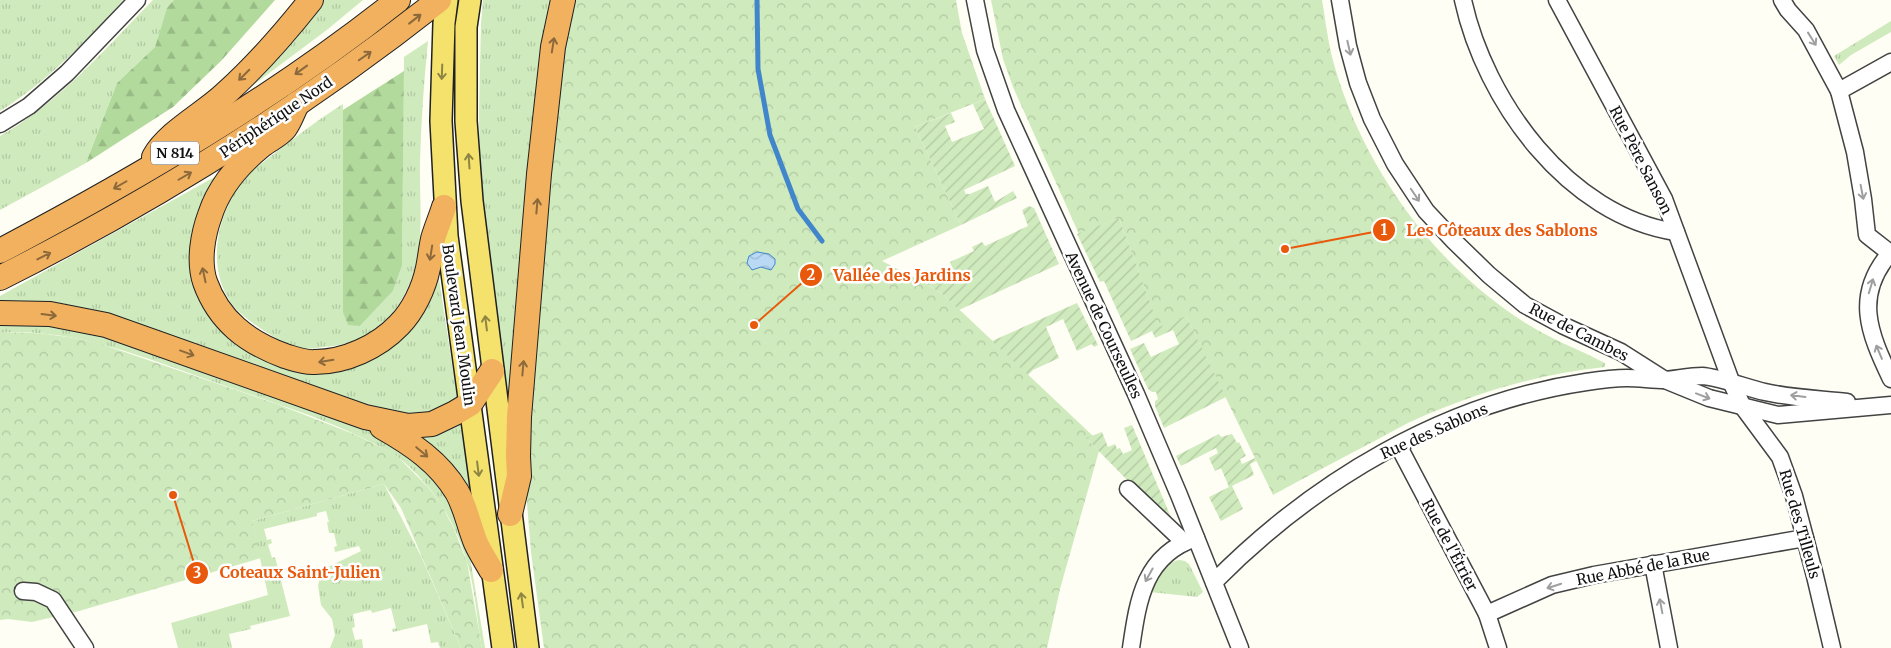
<svg xmlns="http://www.w3.org/2000/svg" width="1891" height="648" viewBox="0 0 1891 648" font-family="Merriweather,serif">
<defs>
<pattern id="grass-tufts" width="24" height="20" patternUnits="userSpaceOnUse" patternTransform="scale(1.25)"><rect width="24" height="20" fill="#cfeabd"/><path d="M3 7l-1-3M5 7V3M7 7l1-3M15 17l-1-3M17 17v-4M19 17l1-3" fill="none" stroke="#b1c8a1"/></pattern>
<pattern id="forest-firs" width="22" height="20" patternUnits="userSpaceOnUse" patternTransform="scale(1.25)"><rect width="22" height="20" fill="#b2da9c"/><path d="M5 1l3.5 6h-7zM16 11l3.5 6h-7z" fill="#98ba85"/></pattern>
<pattern id="park-crowns" width="20" height="18" patternUnits="userSpaceOnUse" patternTransform="scale(1.25)"><rect width="20" height="18" fill="#cfeabd"/><path d="M2 6a3 3 0 1 1 6 0M12 15a3 3 0 1 1 6 0" fill="none" stroke="#b1c8a1"/></pattern>
<pattern id="garden-furrows" width="10" height="10" patternUnits="userSpaceOnUse" patternTransform="scale(1.25)"><rect width="10" height="10" fill="#cfeabd"/><path d="M-1 1l2-2M0 10L10 0M9 11l2-2" fill="none" stroke="#b1c8a1"/></pattern>
<pattern id="water-waves" width="16" height="10" patternUnits="userSpaceOnUse" patternTransform="scale(1.25)"><rect width="16" height="10" fill="#b9d9f5"/><path d="M0 5q4-4 8 0t8 0" fill="none" stroke="#9eb9d1"/></pattern>
</defs>
<rect width="100%" height="100%" fill="#fffef4"/>
<g fill="url(#grass-tufts)">
<path d="M0 0H123C86 41 47 82 0 111Z"/>
<path d="M153 0H174L167 9 155 47 117 83 86 163 0 210V136C59 103 106 48 153 0Z"/>
<polygon points="323,0 363,0 328,29 236,98"/>
<polygon points="483,0 557,0 508,418 480,176 479,113 481,23"/>
<polygon points="1891,21 1891,32 1851,55 1839,65 1834,56"/>
<path d="M428 41C424 81 421 121 420 162 419 208 427 253 404 295 387 329 360 345 323 347 317 348 310 349 304 349 289 347 275 338 263 330 254 324 244 317 236 309 203 271 217 212 246 176 251 170 260 165 266 160 291 140 316 121 343 104V312L360 326 393 291 402 266 404 57Z"/>
<polygon points="220,174 195,244 240,345 347,365 437,266 458,403 441,414 396,416 110,317 71,306 0,303 0,296"/>
<path d="M0 323 46 325 102 334 370 429 435 476 465 527 485 648H482C477 621 475 587 467 562 460 537 446 509 430 489 422 479 405 461 394 455 346 425 280 405 226 386 154 362 78 327 0 333Z"/>
<polygon points="461,418 473,504 417,443 421,433"/>
<polygon points="384,484 421,556 461,648 440,648 438,642 431,643 427,624 393,632 392,629 396,628 391,608 372,613 371,610 353,614 355,627 352,628 355,640 362,639 363,648 330,648 335,635 332,619 321,605 318,586 320,577 328,567 361,551 359,546 335,552 334,547 337,546 334,533 329,533 327,522 329,522 326,511 317,513 317,516 264,529 267,540 271,539 272,543 268,545 272,558 275,557 290,616 250,626 251,629 229,634 232,648 178,648 171,623 268,595 252,521"/>
<path d="M1179 560 1185 561 1189 564 1203 592 1197 597 1150 592C1157 578 1162 564 1179 560Z"/>
</g>
<g fill="url(#forest-firs)">
<polygon points="174,0 275,0 221,61 173,107 86,163 117,83 155,47 167,8"/>
<polygon points="404,71 402,266 393,291 360,326 348,325 343,312 343,110"/>
</g>
<g fill="url(#park-crowns)">
<polygon points="571,0 956,0 962,33 985,99 915,127 961,225 882,261 927,284 945,296 1093,436 1087,439 1099,451 1060,589 1047,648 544,648 531,552 526,491 546,166"/>
<path d="M991 0H1322C1325 17 1327 35 1331 53 1358 160 1430 262 1524 322 1550 339 1578 349 1605 363V367C1537 374 1470 394 1408 423 1394 430 1381 438 1367 445 1336 461 1304 478 1273 495L1186 316 1159 328 1119 218 1079 234 1013 87 1003 59Z"/>
<path d="M0 333C34 331 68 336 101 344L277 404 356 435 396 455 428 487 441 504 454 529 467 562 482 648H461L401 508 384 484 252 521 261 558 79 611 32 622 8 619 0 620Z"/>
</g>
<g fill="url(#garden-furrows)">
<polygon points="985,99 1015,166 964,190 966,194 970,194 988,186 995,202 1013,191 1017,198 961,225 915,127 951,113 955,122 945,126 952,142 984,129 973,104"/>
<polygon points="1029,206 1034,208 1059,264 959,310 945,296 927,284 954,272 950,262 974,251 972,247 982,242 985,246 1028,226 1022,210"/>
<polygon points="1119,218 1159,327 1186,316 1226,397 1164,428 1155,406 1155,401 1158,399 1156,392 1152,392 1148,389 1130,349 1144,343 1151,357 1179,344 1173,330 1155,338 1152,331 1131,341 1104,281 1100,282 1077,234"/>
<polygon points="1077,303 1098,345 1094,347 1092,344 1077,351 1063,319 1046,327 1059,358 1033,370 1028,375 992,341"/>
<polygon points="1132,425 1173,522 1132,485 1086,438 1102,432 1108,447 1115,444 1117,449 1120,448 1123,454 1132,450 1124,428"/>
<polygon points="1219,434 1221,437 1232,434 1237,443 1239,442 1246,456 1240,459 1242,464 1255,458 1256,461 1250,464 1254,475 1232,486 1243,509 1221,521 1209,497 1229,487 1221,468 1215,471 1209,458 1218,453 1216,448 1181,466 1176,456"/>
</g>
<polygon fill="url(#water-waves)" stroke="#4186cb" points="757,252 769,254 775,259 775,264 771,270 761,267 752,270 747,263 749,256"/>
<g fill="none" stroke-linecap="round" stroke-linejoin="round">
<polyline stroke="#4186cb" stroke-width="5" points="757,0 758,69 770,135 798,209 822,241"/>
<defs>
<g id="minor">
<polyline points="975,0 985,50 1006,110 1136,394 1179,495 1240,648"/>
<polyline points="1340,0 1348,46 1358,83 1372,119 1395,164 1426,211 1454,241 1489,275 1525,305 1562,325 1621,352 1665,380 1709,398 1778,415 1891,405"/>
<path d="M1463 0C1485 101 1568 216 1676 232"/>
<polyline points="1557,0 1664,199 1732,384 1743,407 1780,457 1794,496 1815,576 1832,648"/>
<polyline points="1782,0 1788,10 1806,30 1839,91 1855,152 1863,199 1867,235 1890,253"/>
<polyline points="1839,91 1891,62"/>
<polyline points="0,124 29,106 67,73 137,0"/>
<path d="M1891 252C1853 295 1869 333 1891 379"/>
<polyline points="1398,445 1487,614 1498,648"/>
<polyline points="1128,489 1184,542"/>
<polyline points="1653,564 1669,648"/>
<path d="M1214 582C1314 481 1444 403 1586 382 1599 380 1614 378 1627 378 1640 378 1652 380 1665 380 1677 379 1690 376 1702 376 1719 377 1747 388 1765 392 1791 398 1820 399 1847 402"/>
<polyline points="23,591 36,592 53,600 85,648"/>
<polyline points="1487,614 1552,585 1594,575 1805,538"/>
<path d="M1131 648C1138 600 1144 555 1196 538"/>
</g>
<g id="major">
<polyline points="447,0 444,23 441,121 447,236 503,648"/>
<polyline points="470,0 466,27 466,121 472,201 528,648"/>
</g>
<g id="highway">
<path d="M297 104C293 112 290 121 285 128 280 135 268 140 261 146 239 164 219 187 210 215 203 234 198 261 205 282 219 321 247 342 285 356 295 359 305 363 315 362 345 362 378 347 399 325 413 311 424 288 428 268 430 259 431 248 433 239 436 228 441 217 444 207"/>
<path d="M154 157C168 132 204 114 225 94 257 65 285 33 311 0"/>
<path d="M0 251C138 178 275 98 398 0"/>
<path d="M0 278C155 200 302 108 439 0"/>
<polyline points="0,313 50,314 106,325 365,417 408,426 432,424 455,413 470,404 492,371"/>
<path d="M382 427C412 444 439 462 457 492 466 508 469 526 476 543 480 552 486 561 491 570"/>
<polyline points="510,514 519,476 518,456 519,417 539,174 553,47 563,0"/>
</g>
</defs>
<use href="#minor" stroke="#434343" stroke-width="19"/>
<use href="#major" stroke="#212121" stroke-width="24"/>
<use href="#highway" stroke="#212121" stroke-width="26"/>
<use href="#minor" stroke="#fff" stroke-width="16"/>
<use href="#major" stroke="#f5e26d" stroke-width="21"/>
<use href="#highway" stroke="#f1b15f" stroke-width="24"/>
</g>
<defs><path id="oneway-shaft" d="M-6 0H5M1.5-3L5.5 0L1.5 3" fill="none" stroke-width="1.6" stroke-linecap="round" stroke-linejoin="round" transform="scale(1.25)"/></defs>
<g stroke="#8c693b">
<use href="#oneway-shaft" transform="translate(415 19) rotate(-38)"/>
<use href="#oneway-shaft" transform="translate(553 45) rotate(-81)"/>
<use href="#oneway-shaft" transform="translate(365 56) rotate(-35)"/>
<use href="#oneway-shaft" transform="translate(301 70) rotate(144)"/>
<use href="#oneway-shaft" transform="translate(244 75) rotate(135)"/>
<use href="#oneway-shaft" transform="translate(185 176) rotate(-30)"/>
<use href="#oneway-shaft" transform="translate(120 185) rotate(150)"/>
<use href="#oneway-shaft" transform="translate(537 206) rotate(-85)"/>
<use href="#oneway-shaft" transform="translate(431 253) rotate(99)"/>
<use href="#oneway-shaft" transform="translate(44 256) rotate(-27)"/>
<use href="#oneway-shaft" transform="translate(204 275) rotate(-102)"/>
<use href="#oneway-shaft" transform="translate(49 315) rotate(7)"/>
<use href="#oneway-shaft" transform="translate(187 353) rotate(20)"/>
<use href="#oneway-shaft" transform="translate(326 361) rotate(171)"/>
<use href="#oneway-shaft" transform="translate(523 368) rotate(-85)"/>
<use href="#oneway-shaft" transform="translate(422 452) rotate(40)"/>
</g>
<g stroke="#9f9f9f">
<use href="#oneway-shaft" transform="translate(1812 39) rotate(58)"/>
<use href="#oneway-shaft" transform="translate(1349 48) rotate(77)"/>
<use href="#oneway-shaft" transform="translate(1862 192) rotate(79)"/>
<use href="#oneway-shaft" transform="translate(1415 195) rotate(56)"/>
<use href="#oneway-shaft" transform="translate(1871 286) rotate(-73)"/>
<use href="#oneway-shaft" transform="translate(1879 352) rotate(-113)"/>
<use href="#oneway-shaft" transform="translate(1703 396) rotate(21)"/>
<use href="#oneway-shaft" transform="translate(1798 396) rotate(-173)"/>
<use href="#oneway-shaft" transform="translate(1149 575) rotate(119)"/>
<use href="#oneway-shaft" transform="translate(1554 586) rotate(162)"/>
<use href="#oneway-shaft" transform="translate(1661 606) rotate(-101)"/>
</g>
<g stroke="#8e8443">
<use href="#oneway-shaft" transform="translate(442 72) rotate(92)"/>
<use href="#oneway-shaft" transform="translate(469 161) rotate(-94)"/>
<use href="#oneway-shaft" transform="translate(486 323) rotate(-97)"/>
<use href="#oneway-shaft" transform="translate(478 469) rotate(83)"/>
<use href="#oneway-shaft" transform="translate(522 600) rotate(-98)"/>
</g>
<g text-anchor="middle" dominant-baseline="central" stroke-width="5" stroke-linejoin="round" paint-order="stroke">
<rect fill="#fff" stroke="#585858" stroke-width="1" x="151" y="141.5" width="48" height="23" rx="4"/>
<g font-size="14" font-weight="bold" fill="#101010">
<text x="175" y="153">N 814</text>
</g>
<g font-size="15" fill="#101010" stroke="#fff">
<text transform="translate(276 117) rotate(-34)">Périphérique Nord</text>
<text transform="translate(1641 160) rotate(63)">Rue Père Sanson</text>
<text transform="translate(459 325) rotate(82)">Boulevard Jean Moulin</text>
<text transform="translate(1104 325) rotate(65)">Avenue de Courseulles</text>
<text transform="translate(1579 332) rotate(27)">Rue de Cambes</text>
<text transform="translate(1434 431) rotate(-24)">Rue des Sablons</text>
<text transform="translate(1800 524) rotate(74)">Rue des Tilleuls</text>
<text transform="translate(1450 545) rotate(62)">Rue de l'Étrier</text>
<text transform="translate(1643 567) rotate(-11)">Rue Abbé de la Rue</text>
</g>
</g>
<path fill="none" stroke="#e8590c" stroke-width="2" d="M1285 249L1384 230M754 325L811 275M173 495L197 573"/>
<g fill="#e8590c" stroke="#fff" stroke-width="2">
<circle cx="1285" cy="249" r="5"/>
<circle cx="754" cy="325" r="5"/>
<circle cx="173" cy="495" r="5"/>
<circle cx="1384" cy="230" r="12"/>
<circle cx="811" cy="275" r="12"/>
<circle cx="197" cy="573" r="12"/>
</g>
<g font-size="15" text-anchor="middle" font-weight="bold" fill="#fff">
<text x="1384" y="235">1</text>
<text x="811" y="280">2</text>
<text x="197" y="578">3</text>
</g>
<g font-size="16" text-anchor="middle" font-weight="bold" fill="#e8590c" stroke="#fff" stroke-width="5" stroke-linejoin="round" paint-order="stroke">
<text x="1502" y="236">Les Côteaux des Sablons</text>
<text x="902" y="281">Vallée des Jardins</text>
<text x="300" y="578">Coteaux Saint-Julien</text>
</g>
</svg>
